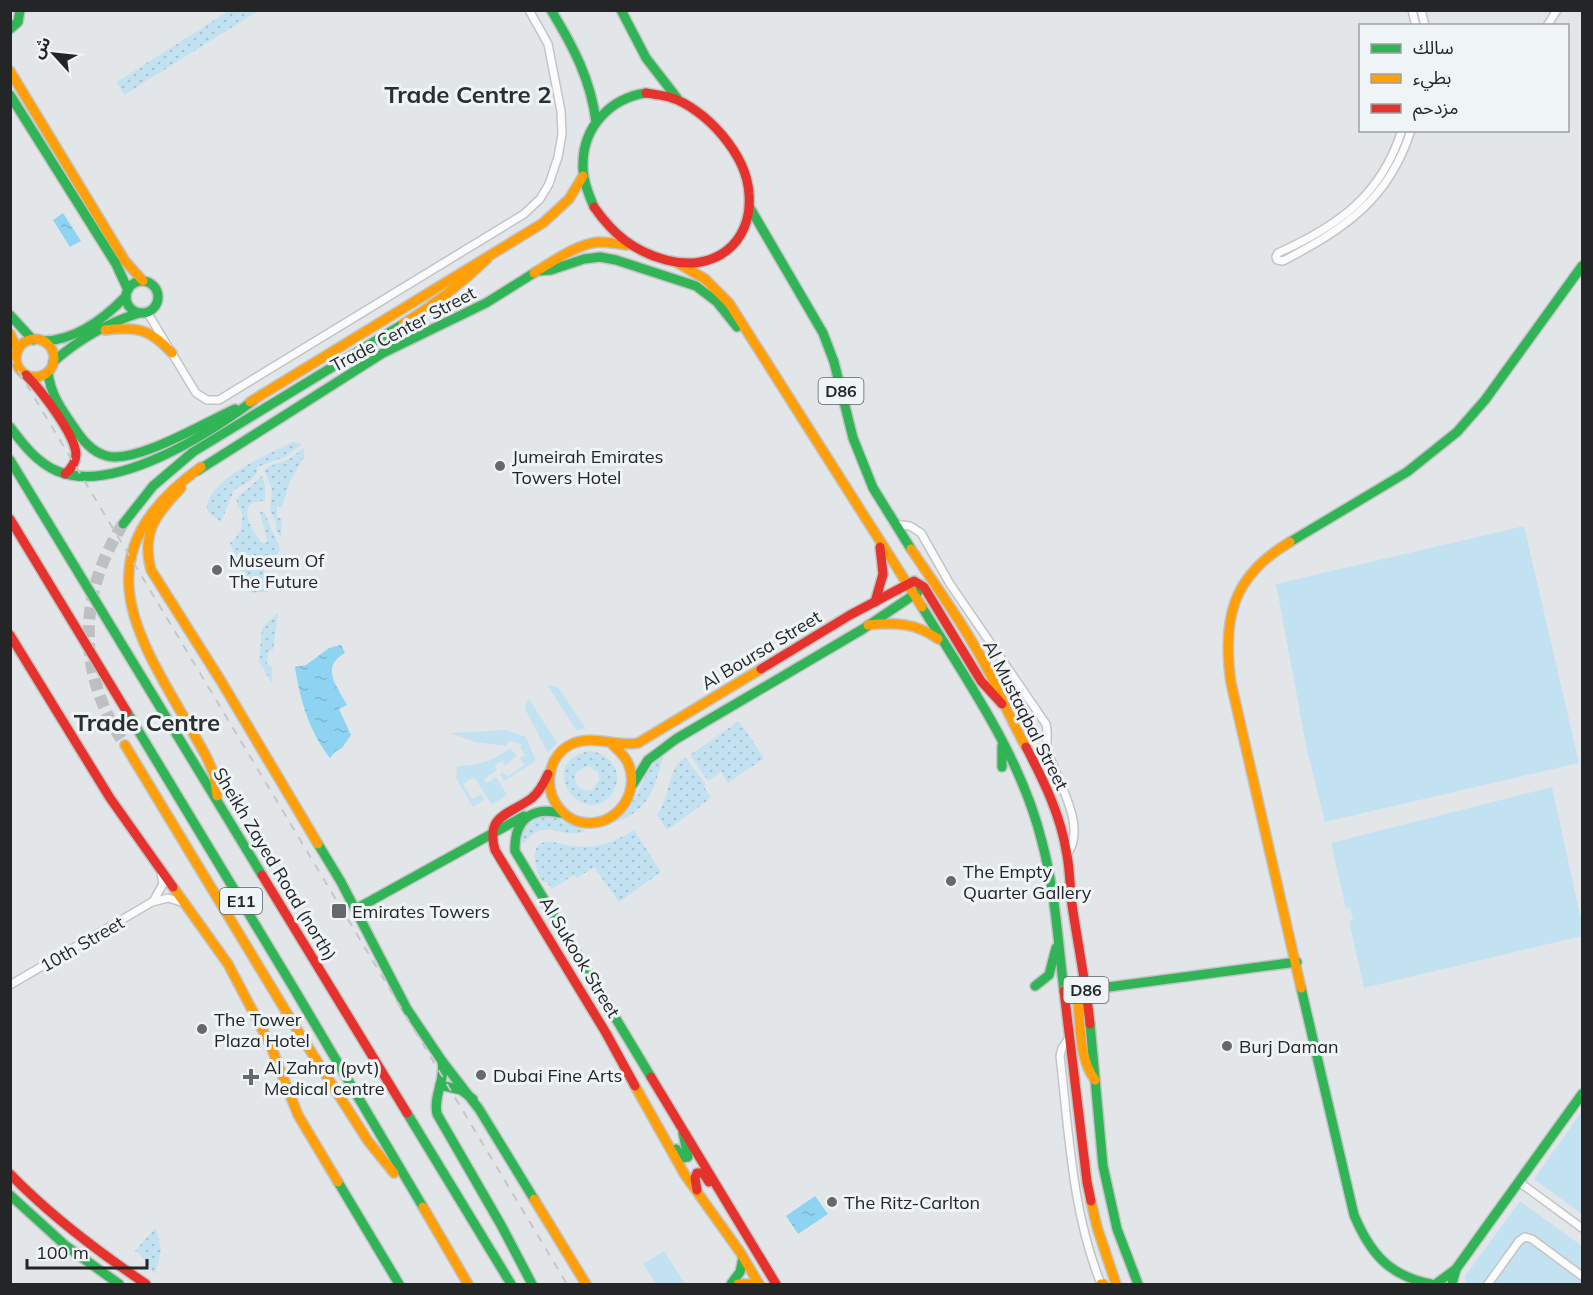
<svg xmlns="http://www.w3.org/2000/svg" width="1593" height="1295" viewBox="0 0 1593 1295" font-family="Mulish,'Noto Sans Arabic',sans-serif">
<defs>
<pattern id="grass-dots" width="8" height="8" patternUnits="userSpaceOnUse" patternTransform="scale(1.5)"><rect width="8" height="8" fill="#c3e2f1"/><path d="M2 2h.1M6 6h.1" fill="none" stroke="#a7c2ce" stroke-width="1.8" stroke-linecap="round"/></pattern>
<pattern id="water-ripples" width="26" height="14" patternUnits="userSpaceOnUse" patternTransform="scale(1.5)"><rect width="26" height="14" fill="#8ed4f2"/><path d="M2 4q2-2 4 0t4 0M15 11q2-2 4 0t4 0" fill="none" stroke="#7ab6cf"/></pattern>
</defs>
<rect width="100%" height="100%" fill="#e3e6e8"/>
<g fill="url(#grass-dots)" fill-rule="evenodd">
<polygon points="230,10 258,11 124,95 117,82"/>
<path d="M293 442 302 444 285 457 257 467V473L250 481 234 490 221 522 208 512C200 482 270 453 293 442Z"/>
<polygon points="304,448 304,457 290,481 282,507 277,506 277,517 282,519 281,537 276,531 276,523 270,510 272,489 264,470 267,467 289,459"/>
<path d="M262 476 265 485V501C234 500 251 529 261 542L266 543 267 540 260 512H264L280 548C273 572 253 553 271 591L251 593 230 543C239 537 245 523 241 512 239 506 236 505 237 498Z"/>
<polygon points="278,613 273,650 268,651 267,664 272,667 272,683 259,662 262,628"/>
<polygon points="739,721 764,758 728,783 721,772 708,781 690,755"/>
<path d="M589 751C609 752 624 771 614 790 589 836 530 764 589 751ZM588 766 598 772 599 780 592 790C579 793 571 782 577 771Z"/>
<path d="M662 755 663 757C654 791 648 812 611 824 639 808 639 775 662 755Z"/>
<path d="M685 757 706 785 704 787 711 798 667 830 657 815C672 794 666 771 685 757Z"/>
<path d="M545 816 557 818 585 831C562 841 546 815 524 843L521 842C522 828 531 819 545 816Z"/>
<path d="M634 830 661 872 619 902 594 867 577 878 574 875 552 889 547 882H542C536 871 527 843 547 842 553 841 560 844 566 845 575 847 585 847 595 846 609 844 622 837 634 830Z"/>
<path d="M156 1227 161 1251 155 1274C147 1266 145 1257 135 1251Z"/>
</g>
<g fill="#c3e2f1">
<polygon points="1524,526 1579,763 1325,822 1306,745 1276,584"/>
<polygon points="550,685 558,687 586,729 576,730 548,686"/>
<polygon points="529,699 557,743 548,753 526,711 525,706"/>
<polygon points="505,730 526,737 536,761 504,781 500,774 503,772 507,777 524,765 520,758 525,755 520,747 521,744 509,741 506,746 475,742 450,733"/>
<path d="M510 748 517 756 505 766 502 761 495 765 497 770 484 779 486 783 496 777 507 795 492 805 474 777 463 784 472 799 481 794 485 799 473 807 456 778 457 766C479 765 492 762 510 748Z"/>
<polygon points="1552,787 1582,924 1582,936 1364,988 1349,921 1353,920 1350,908 1346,909 1331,843"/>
<polygon points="1582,1111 1582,1214 1534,1179"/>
<polygon points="1520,1201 1582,1246 1582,1284 1466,1284 1465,1276"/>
<polygon points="664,1251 685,1284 656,1284 643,1264"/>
</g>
<g fill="url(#water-ripples)">
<polygon points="63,213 81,241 70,247 53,220"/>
<path d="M341 645 345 653C319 667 338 687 347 705L339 709 351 735 342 748 336 751 330 758C309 731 300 700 295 667L306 665 329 648Z"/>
<polygon points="815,1196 828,1214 798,1234 786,1216"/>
</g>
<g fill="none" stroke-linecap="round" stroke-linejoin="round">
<path stroke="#bdbfc1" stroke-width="12" stroke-dasharray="12 6" stroke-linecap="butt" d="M123 524C77 596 77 674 125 745"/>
<defs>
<g id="street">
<polyline points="1412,10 1416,26"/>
<polyline points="1421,10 1425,26"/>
<polyline points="1547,26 1557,10"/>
<path d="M1402 130C1381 196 1338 226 1278 253L1276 257 1277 260 1283 261C1344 229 1389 200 1411 130"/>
<polyline points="147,312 196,393 207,400 219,400 524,214 540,199 549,184 558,157 562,134 561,111 548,44 529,10"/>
<path d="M894 524 910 526 921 533 950 584 1046 724C1049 734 1045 743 1048 752 1057 781 1088 827 1067 854"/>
<polyline points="154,900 163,884 161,872"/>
<polyline points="10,985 152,902 168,898 185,903"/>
<path d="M1069 1038 1062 1048 1060 1056C1069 1133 1072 1212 1101 1284"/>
<polyline points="1519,1182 1582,1228"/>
<polyline points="1488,1284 1519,1241 1525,1237 1532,1239 1582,1276"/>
</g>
<g id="fast">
<path d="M551 10C573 46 591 80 596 122"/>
<polyline points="621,10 646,58 677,98"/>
<polyline points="10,29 18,22 20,10"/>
<polyline points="10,95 116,264 128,290"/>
<path d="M594 207C588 193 582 178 583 162 584 126 611 98 646 93"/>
<polyline points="750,208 823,333 834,362 853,438 873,488 911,549"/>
<polyline points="537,271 551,270 584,259 600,257 616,260 696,286 717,302 737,327"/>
<circle cx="142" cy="297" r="16"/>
<polyline points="10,315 33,340"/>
<path d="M44 341C76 340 105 318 126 296"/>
<path d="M53 362C78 340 107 323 139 313"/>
<path d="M48 372C50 393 61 409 73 426 81 438 91 452 107 456 136 464 206 422 235 409"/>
<path d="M10 427C23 444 36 462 57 471 114 495 210 433 254 400"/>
<polyline points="10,460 262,875"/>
<polyline points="197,471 383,353 486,303 534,273"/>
<polyline points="123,524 153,486 193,452 403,324"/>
<polyline points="1290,542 1407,472 1457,432 1485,400 1582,266"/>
<path d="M922 607C967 681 1021 756 1042 842 1055 890 1058 941 1064 991"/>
<polyline points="127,712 293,987 423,1207"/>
<polyline points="1002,746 1002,767"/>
<polyline points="633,784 648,760 676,739 863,629 918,592"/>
<path d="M561 813C531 806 514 820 515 851L651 1077"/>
<polyline points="318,844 341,882 407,1009 442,1061 479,1109 534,1199"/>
<polyline points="356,909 524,816"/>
<polyline points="1035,986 1049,975 1056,948"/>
<path d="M1301 988 1354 1215C1370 1253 1389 1276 1431 1284"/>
<polyline points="1086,990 1297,962"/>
<polyline points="1090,1024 1103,1166 1117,1229 1138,1284"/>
<path d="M442 1061C446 1080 433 1095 437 1114L501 1225 532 1284"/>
<polyline points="440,1085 461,1090 473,1099"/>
<polyline points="407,1113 511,1284"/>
<polyline points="676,1149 682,1158 688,1157 683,1133"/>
<polyline points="338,1182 399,1284"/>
<polyline points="10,1195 66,1246 119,1284"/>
<polyline points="1437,1283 1456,1269 1582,1094"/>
<polyline points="731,1284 740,1272 743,1258"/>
<polyline points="1452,1284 1456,1269"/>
</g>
<g id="slow">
<polyline points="10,71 125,261 143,281"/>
<polyline points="676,262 705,279 729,303 922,607"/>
<path d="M534 273C554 261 575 245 598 242 608 242 618 244 627 245"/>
<path d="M403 324C434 305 461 284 487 259"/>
<path d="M105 330C137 326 150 329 172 353"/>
<polyline points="10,334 18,350"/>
<circle cx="35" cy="358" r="19"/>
<polyline points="250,402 543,223 569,199 583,176"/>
<path d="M201 467C68 563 148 648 207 758L214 774 217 796"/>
<path d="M181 488C156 515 141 532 151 570L221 681 318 844"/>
<path d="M1290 542C1232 576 1222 619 1231 683L1301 988"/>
<path d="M911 549C938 589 970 634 991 676 1002 700 1013 724 1026 747"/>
<path d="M868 625C895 622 916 623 938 639"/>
<polyline points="125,745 296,1028 368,1141 394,1173"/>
<path d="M613 745C618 750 625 756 628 763 640 789 621 822 591 823 565 824 546 799 550 774 552 760 561 748 574 743 595 735 616 747 638 743L761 669"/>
<polyline points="173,887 228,964 270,1044 298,1115 338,1182"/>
<path d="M1065 989 1075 997 1078 1003C1081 1029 1079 1058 1095 1080"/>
<polyline points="635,1086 685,1175 740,1252 759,1284"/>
<polyline points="534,1199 586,1284"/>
<polyline points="1091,1201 1097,1227 1116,1284"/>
<polyline points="423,1207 468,1284"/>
<polyline points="738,1284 758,1284"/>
<polyline points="1101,1284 1103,1284"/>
</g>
<g id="jam">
<path d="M594 207C613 234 633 251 666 260 713 273 753 244 749 194 747 155 706 108 669 97 661 95 653 94 646 93"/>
<path d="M26 375C40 389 75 434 76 454 76 462 71 469 65 474"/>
<polyline points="10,519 127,712"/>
<polyline points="875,602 883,574 880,547"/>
<polyline points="10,635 110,798 173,887"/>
<polyline points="761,669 850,615 914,581 924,587 981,681 1002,704"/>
<path d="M1026 747C1044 781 1061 816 1067 855 1070 871 1070 889 1072 905 1078 945 1086 984 1090 1024"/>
<path d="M548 774C544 783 539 792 532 798 509 815 485 815 495 850L606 1033 635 1086"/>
<polyline points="262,875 407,1113"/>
<polyline points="1064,991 1087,1182 1091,1201"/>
<polyline points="651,1077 776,1284"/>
<path d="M10 1174C51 1216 97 1251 146 1284"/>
<polyline points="697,1190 695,1178 697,1173 703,1173 709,1182"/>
</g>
</defs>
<use href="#street" stroke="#c2c4c5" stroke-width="10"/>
<use href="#fast" stroke="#c2c4c5" stroke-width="12"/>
<use href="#slow" stroke="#c2c4c5" stroke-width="12"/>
<use href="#jam" stroke="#c2c4c5" stroke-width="12"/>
<use href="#street" stroke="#fbfbfc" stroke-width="7"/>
<use href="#fast" stroke="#30b455" stroke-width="9"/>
<use href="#slow" stroke="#ff9f0a" stroke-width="9"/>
<use href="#jam" stroke="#e5322d" stroke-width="9"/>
<polyline stroke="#c5c6c6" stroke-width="2" stroke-dasharray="8 8" stroke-linecap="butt" points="10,357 567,1284"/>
</g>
<g fill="#66696a" stroke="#eff4f6" stroke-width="2">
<circle cx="500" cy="466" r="6"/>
<circle cx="217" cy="570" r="6"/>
<circle cx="951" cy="881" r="6"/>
<rect x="331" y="903" width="16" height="16" rx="3"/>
<circle cx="202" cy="1029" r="6"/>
<circle cx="1227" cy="1046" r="6"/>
<circle cx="481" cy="1075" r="6"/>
<path d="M248 1068h6v6h6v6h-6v6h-6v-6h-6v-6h6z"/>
<circle cx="832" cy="1202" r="6"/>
</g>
<g text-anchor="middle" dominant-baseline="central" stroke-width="6" stroke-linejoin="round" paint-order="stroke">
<g fill="#eff4f6" stroke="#606364" stroke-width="1.5">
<rect x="818.5" y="378" width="45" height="26" rx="4.5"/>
<rect x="220" y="888" width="42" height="26" rx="4.5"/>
<rect x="1063.5" y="977" width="45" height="26" rx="4.5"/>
</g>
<g font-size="16" font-weight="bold" fill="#232526">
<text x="841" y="391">D86</text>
<text x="241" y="901">E11</text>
<text x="1086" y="990">D86</text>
</g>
<g font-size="18" fill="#232526" stroke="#eff4f6">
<text transform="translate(403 329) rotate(-28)">Trade Center Street</text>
<text transform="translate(761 650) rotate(-31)">Al Boursa Street</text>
<text transform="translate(1026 715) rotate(63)">Al Mustaqbal Street</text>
<text transform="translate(275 864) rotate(59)">Sheikh Zayed Road (north)</text>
<text transform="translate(82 944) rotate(-30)">10th Street</text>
<text transform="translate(580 957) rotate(59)">Al Sukook Street</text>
</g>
<g font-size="18" fill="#232526" stroke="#eff4f6" text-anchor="start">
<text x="512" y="456">Jumeirah Emirates<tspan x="512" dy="21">Towers Hotel</tspan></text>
<text x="229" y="560">Museum Of<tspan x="229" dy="21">The Future</tspan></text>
<text x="963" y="871">The Empty<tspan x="963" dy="21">Quarter Gallery</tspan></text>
<text x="352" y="911">Emirates Towers</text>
<text x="214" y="1019">The Tower<tspan x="214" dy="21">Plaza Hotel</tspan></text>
<text x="1239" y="1046">Burj Daman</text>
<text x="264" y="1067">Al Zahra (pvt)<tspan x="264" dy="21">Medical centre</tspan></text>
<text x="493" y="1075">Dubai Fine Arts</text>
<text x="844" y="1202">The Ritz-Carlton</text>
</g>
<g font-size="24" font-weight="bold" fill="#2b2f31" stroke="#eff4f6">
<text x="468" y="94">Trade Centre 2</text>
<text x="147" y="722">Trade Centre</text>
</g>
</g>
<rect width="1593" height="1295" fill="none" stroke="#232526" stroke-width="24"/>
<rect x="1359" y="24" width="210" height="108" fill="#eff4f6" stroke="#9da1a3" stroke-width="1.5"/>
<rect x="1371" y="44" width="30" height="9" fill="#30b455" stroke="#9da1a3" stroke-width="1.5"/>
<text x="1413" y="54" font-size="18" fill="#232526">سالك</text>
<rect x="1371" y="74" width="30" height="9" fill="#ff9f0a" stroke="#9da1a3" stroke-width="1.5"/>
<text x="1413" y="84" font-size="18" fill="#232526">بطيء</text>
<rect x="1371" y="104" width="30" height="9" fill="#e5322d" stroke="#9da1a3" stroke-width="1.5"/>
<text x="1413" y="114" font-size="18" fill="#232526">مزدحم</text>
<g transform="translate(54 54) rotate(297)" stroke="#eff4f6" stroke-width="4.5" paint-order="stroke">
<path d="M0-4.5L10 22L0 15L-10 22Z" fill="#232526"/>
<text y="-9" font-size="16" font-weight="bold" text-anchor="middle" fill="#232526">ش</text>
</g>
<path d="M27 1259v9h120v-9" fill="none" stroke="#232526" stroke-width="3"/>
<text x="36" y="1259" font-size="18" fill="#232526" stroke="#eff4f6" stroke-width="4.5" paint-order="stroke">100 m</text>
</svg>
